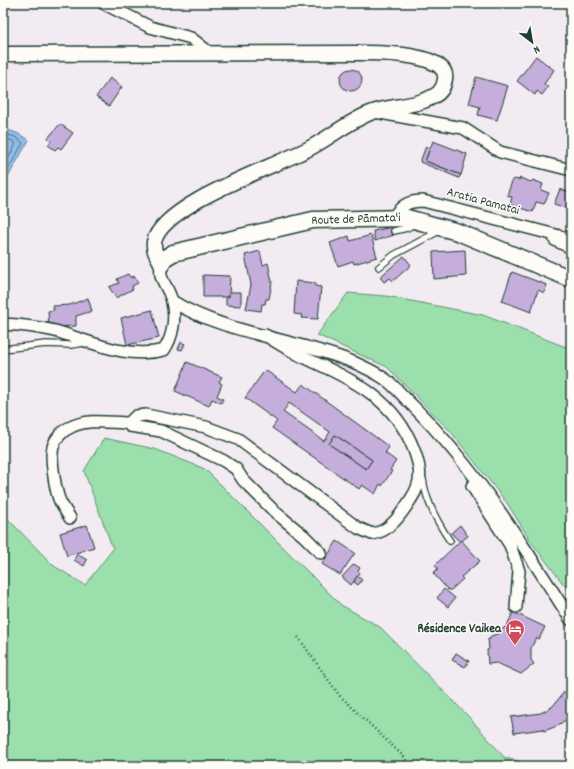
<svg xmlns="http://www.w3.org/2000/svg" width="574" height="769" viewBox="0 0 574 769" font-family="Dekko,sans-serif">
<rect width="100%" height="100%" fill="#f2ecf2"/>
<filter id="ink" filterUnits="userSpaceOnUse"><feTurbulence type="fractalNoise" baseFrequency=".025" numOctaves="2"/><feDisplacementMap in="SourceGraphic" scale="8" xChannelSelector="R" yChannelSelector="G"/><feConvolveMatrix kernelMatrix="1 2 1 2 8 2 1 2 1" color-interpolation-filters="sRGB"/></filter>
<g filter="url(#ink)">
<g fill="#9be0ac" stroke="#5d8e70">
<polygon points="348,293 386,296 483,315 571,349 571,594 532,543 507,503 452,433 415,395 387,367 317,335"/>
<polygon points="104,438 155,449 205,469 341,605 380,627 468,716 504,757 536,766 3,766 3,514 54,566 85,585 113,549 84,471"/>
</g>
<polygon fill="#90bce9" stroke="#6389a1" points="5,129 17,133 29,140 3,186 3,130"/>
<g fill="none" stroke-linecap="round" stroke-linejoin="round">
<g stroke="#4c707c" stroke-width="1">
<polyline points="3,133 15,137 23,143 3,178"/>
<polyline points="3,138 13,141 16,144 3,168"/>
</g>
</g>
<g fill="#c5addc" stroke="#1f3d34" fill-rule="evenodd">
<polygon points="536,56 554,70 544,84 548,87 542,95 537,91 535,95 517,81"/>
<circle cx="351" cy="80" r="11"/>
<polygon points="476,77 508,86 497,120 478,115 480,107 469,104"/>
<polygon points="110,78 122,87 109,106 96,97"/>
<polygon points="60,124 73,133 61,149 58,147 55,150 48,145 51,141 48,138"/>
<polygon points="433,141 467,154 461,175 425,161"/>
<polygon points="426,146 430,148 425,161 461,175 459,178 420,162"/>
<polygon points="520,178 531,182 533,180 543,184 541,190 549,193 544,204 536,202 533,212 510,205 512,197 507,195 513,179 519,180"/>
<polygon points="560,189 571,193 569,209 554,204"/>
<polygon points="392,227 394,235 375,241 373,231"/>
<polygon points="371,235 377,257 354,264 353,261 338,266 330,243 349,236 350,241"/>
<polygon points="465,250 466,276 434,279 433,252"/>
<polygon points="260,251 263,265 268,263 272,282 269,299 266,299 265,304 262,304 261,311 246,309 251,285 245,255"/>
<polygon points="404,256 411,265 393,281 390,278 384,282 380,277"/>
<polygon points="512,272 547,285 544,293 538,290 531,312 502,301"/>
<polygon points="128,274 131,278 134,276 138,283 132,286 133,289 116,298 109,287 119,283 117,279"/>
<polygon points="203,275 230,276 229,297 203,297"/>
<polygon points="296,281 315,283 315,286 321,287 318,319 301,318 302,315 294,314"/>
<polygon points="229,292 241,292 241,306 226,305 226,297 229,297"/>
<polygon points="88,298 92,311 76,316 76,326 49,327 48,311 54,310 53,306 70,305"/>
<polygon points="152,310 159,338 127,345 121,318"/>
<polygon points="181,342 185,344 182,350 178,349"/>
<polygon points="187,362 222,377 219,382 222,384 217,396 223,399 221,403 212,399 209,406 175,391"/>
<path d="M265 370 297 392 303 384 389 447 385 453 396 461 390 470 392 471 382 486 380 484 375 494 362 485 359 489 272 428 277 421 245 398ZM289 403 330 432 324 441 283 412ZM335 435 372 460 366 469 329 444Z"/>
<polygon points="335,435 372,460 366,469 329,444"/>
<polygon points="87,525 94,547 67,556 60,533"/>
<polygon points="460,525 468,536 460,542 451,533"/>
<polygon points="461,540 480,561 461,577 463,579 451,590 448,590 433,573 438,569 435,565"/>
<polygon points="337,541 355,553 340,575 322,564"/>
<polygon points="77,554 87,560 84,566 74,560"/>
<polygon points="354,564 360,568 358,571 360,573 351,585 342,577"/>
<polygon points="357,576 362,580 358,585 354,582"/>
<polygon points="444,589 455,598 448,607 437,598"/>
<polygon points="513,612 545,627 539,639 536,638 531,648 531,660 534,664 521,674 497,663 488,664 487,650 489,649 488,639 490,639 491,636 500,633 499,632 505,627 506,628"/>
<polygon points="456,653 469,661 465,667 452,660"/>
<polygon points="564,692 571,697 571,716 557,726 544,731 543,729 514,733 511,717 541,713 553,706"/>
</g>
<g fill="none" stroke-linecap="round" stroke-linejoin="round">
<defs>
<g id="service">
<polyline points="394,231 407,228 414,224"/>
<polyline points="379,267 394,255 439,231"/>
<polyline points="3,349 46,344 71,345 84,343"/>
<path d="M423 479C426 502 437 522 450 541"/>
</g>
<g id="minor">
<polyline points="103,3 150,27 191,38 210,53"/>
<polyline points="375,112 463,128 500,152 571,170"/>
<path d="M393 217C402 205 408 201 423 201L571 239"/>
<polyline points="555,240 571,248"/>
<path d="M172 301C222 333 296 339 353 362 362 366 373 371 382 377 394 384 403 397 413 406 476 469 524 546 571 620"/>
<path d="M3 324C20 325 38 327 55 331 90 341 127 360 164 350 173 337 176 318 172 302 170 288 156 278 162 264"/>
<path d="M265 335C276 342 288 349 299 355 348 378 394 396 414 450 421 469 423 481 411 499 402 513 390 532 372 534L358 528 238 439 206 427 146 415 136 416 129 423 130 426 161 431 224 461 236 469 243 480 275 512 304 536 321 553"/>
<polyline points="472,486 510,545 519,571 516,607"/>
<path d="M70 518C66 511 60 504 58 496 55 486 50 457 53 447 55 439 63 430 71 427 89 418 110 423 129 423"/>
</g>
<path id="tertiary" d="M3 54 366 53C383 53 449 54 445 79 444 87 440 93 434 96 416 107 392 105 373 112 350 120 331 137 310 148 276 166 162 204 154 242 153 251 157 256 162 264"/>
<polyline id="secondary" points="162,264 163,259 173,253 313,220 407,218 458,232 571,279"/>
</defs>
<use href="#service" stroke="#1f3d34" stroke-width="8"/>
<use href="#minor" stroke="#1f3d34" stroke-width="14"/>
<use href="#tertiary" stroke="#1f3d34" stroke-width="17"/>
<use href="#secondary" stroke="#1f3d34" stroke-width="19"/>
<polyline stroke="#1f3d34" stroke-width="2.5" stroke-dasharray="1 3" stroke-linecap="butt" points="298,637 339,695 402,755 411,766"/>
<use href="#service" stroke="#fdfcf7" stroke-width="5.5"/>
<use href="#minor" stroke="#fdfcf7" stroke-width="11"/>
<use href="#tertiary" stroke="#fdfcf7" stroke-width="14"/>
<use href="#secondary" stroke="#fdfcf7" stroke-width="16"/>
</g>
</g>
<defs>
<symbol id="hotel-pin" viewBox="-11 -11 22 30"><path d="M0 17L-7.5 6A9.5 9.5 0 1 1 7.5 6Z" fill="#d1495b" stroke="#fdfcf7"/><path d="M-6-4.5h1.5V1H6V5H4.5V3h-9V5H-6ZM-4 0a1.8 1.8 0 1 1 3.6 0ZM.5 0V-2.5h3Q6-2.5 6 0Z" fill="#fff"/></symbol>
</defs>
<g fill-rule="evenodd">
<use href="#hotel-pin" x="504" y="618" width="22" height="30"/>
</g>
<g text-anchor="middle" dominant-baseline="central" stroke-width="3" stroke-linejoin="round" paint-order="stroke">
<g font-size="13" fill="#1f3d34" stroke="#fdfcf7">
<text transform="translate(483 202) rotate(15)">Aratia Pamatai</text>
<text transform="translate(356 220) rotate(-2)">Route de Pāmata'i</text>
</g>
<g font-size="13" font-weight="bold" fill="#1f3d34" stroke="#fdfcf7" text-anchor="end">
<text x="501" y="629">Résidence Vaikea</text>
</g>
</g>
<rect width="574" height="769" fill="none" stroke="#fdfcf7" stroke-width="16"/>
<rect x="8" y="8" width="558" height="753" fill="none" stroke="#1f3d34" stroke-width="1.5" filter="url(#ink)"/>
<g transform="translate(532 42) rotate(149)" stroke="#fdfcf7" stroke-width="3" paint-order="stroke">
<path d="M0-3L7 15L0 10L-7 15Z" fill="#1f3d34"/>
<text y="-6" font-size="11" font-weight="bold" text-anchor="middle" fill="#1f3d34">N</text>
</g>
</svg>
